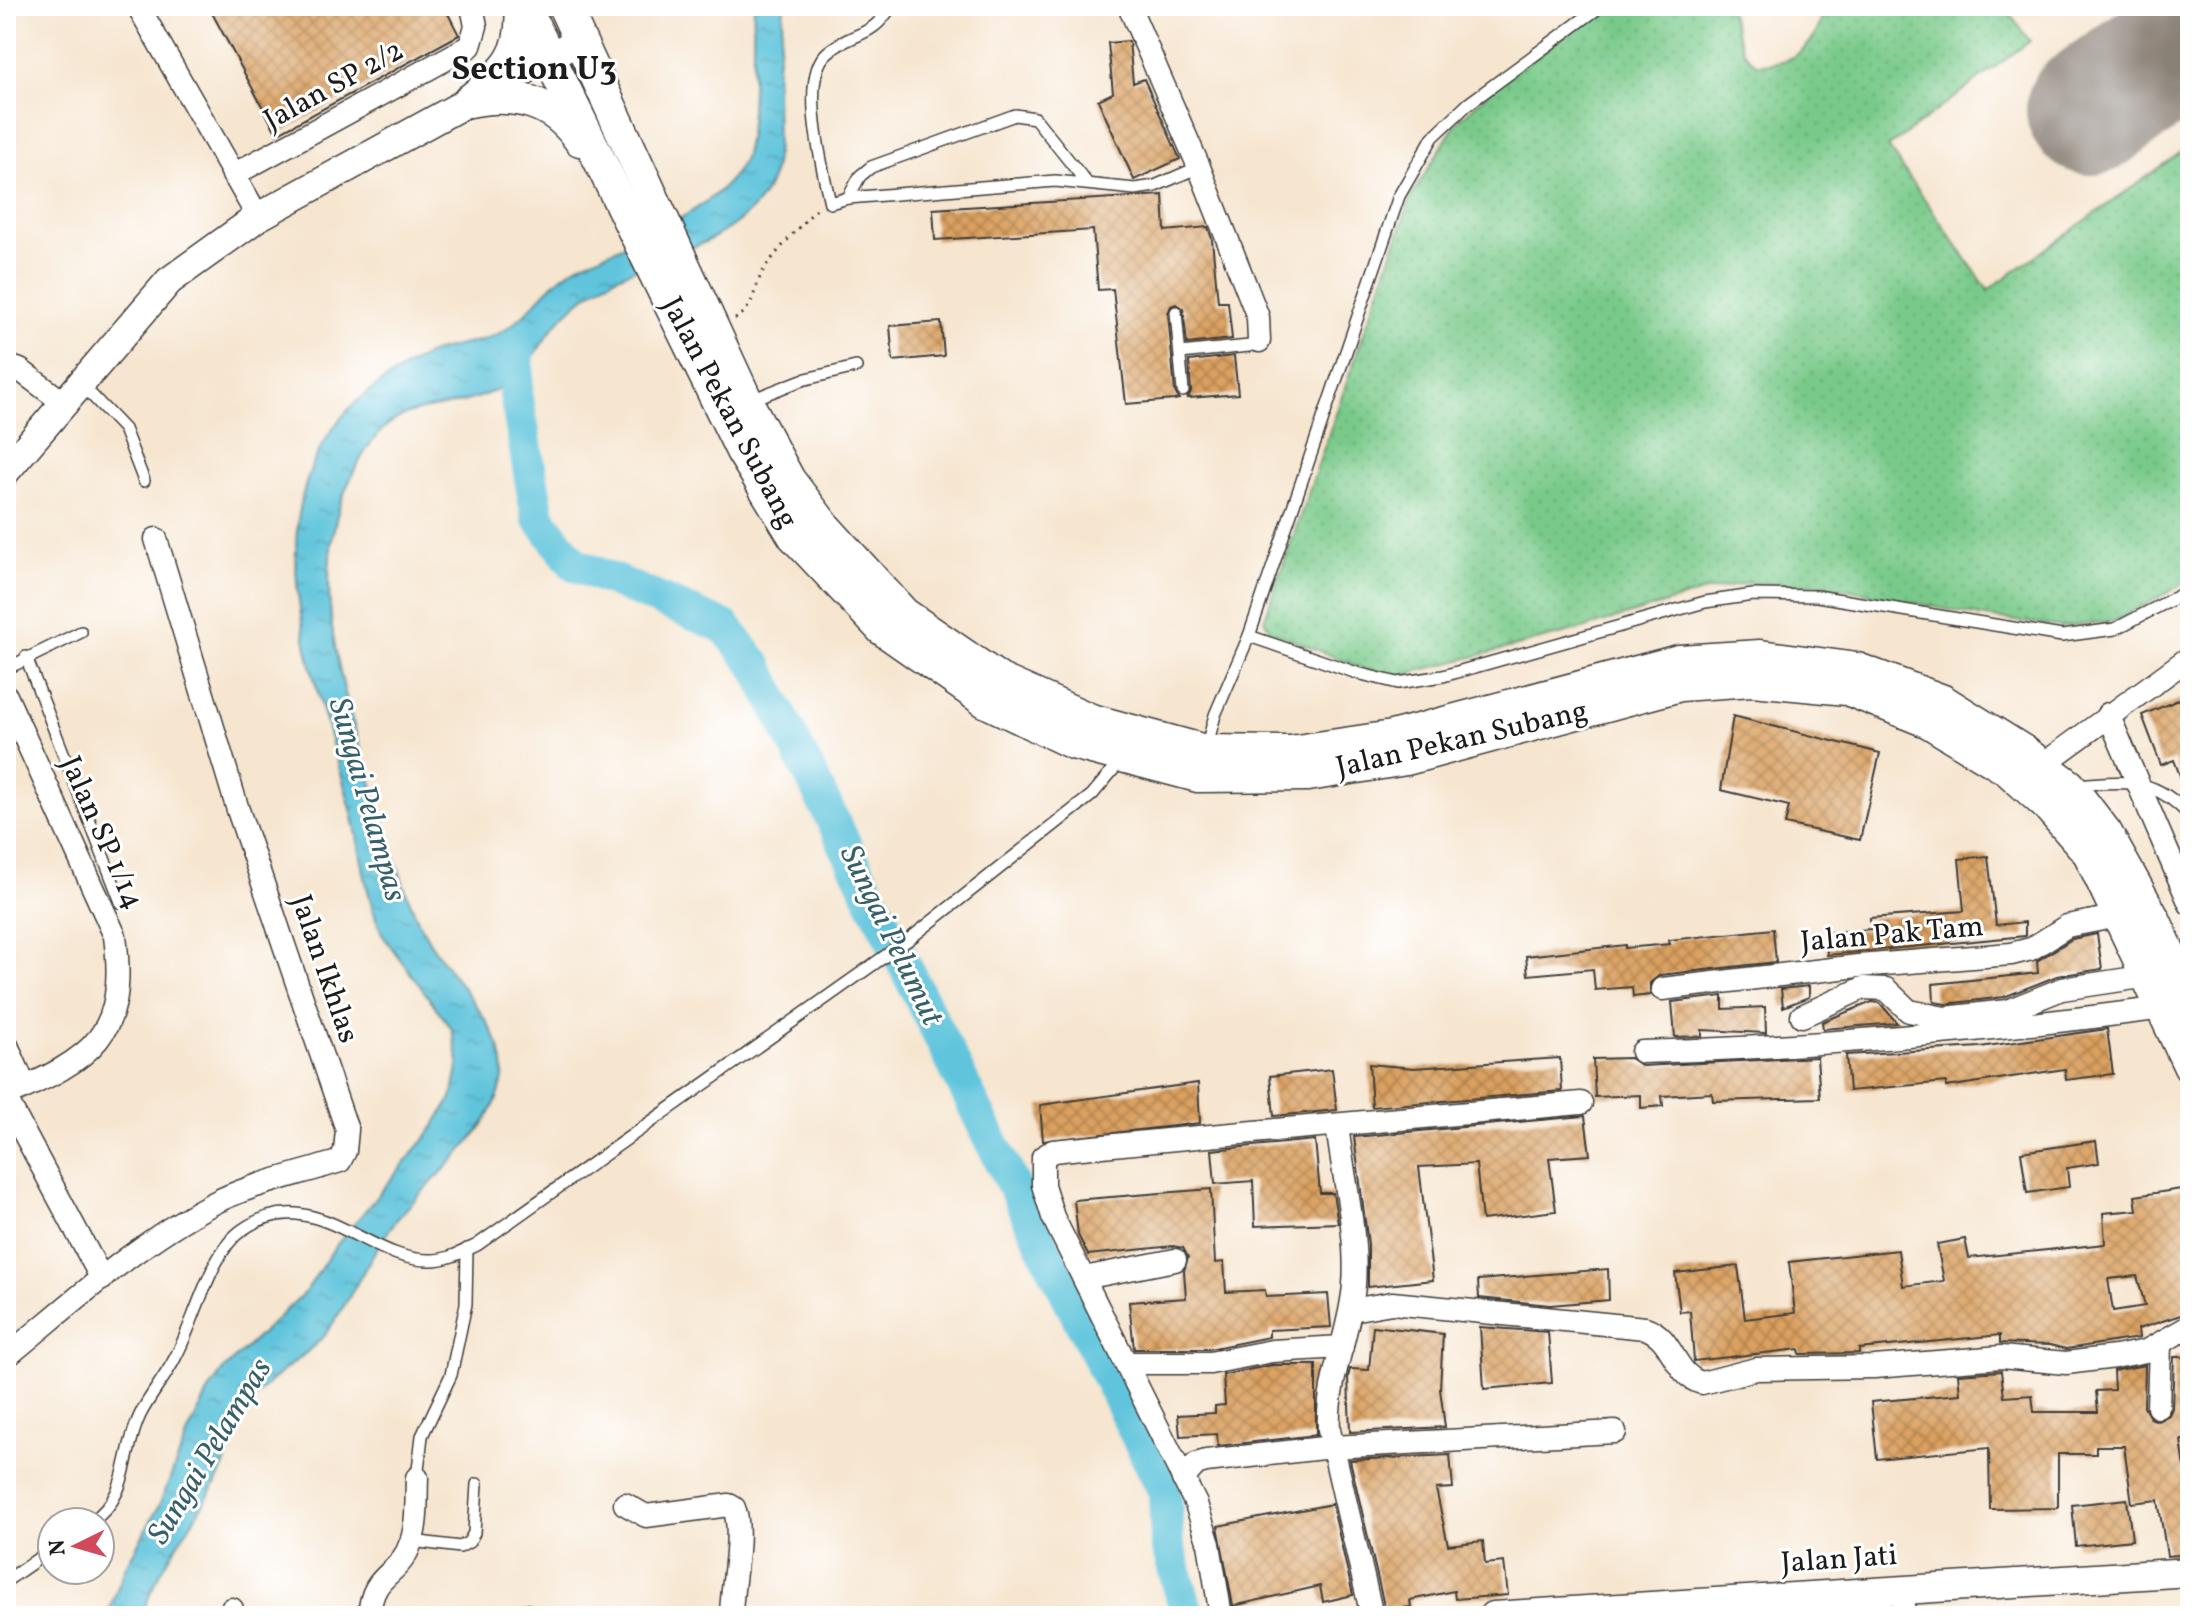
<svg xmlns="http://www.w3.org/2000/svg" width="2196" height="1622" viewBox="0 0 2196 1622" font-family="Vollkorn,serif">
<defs>
<pattern id="grass-dots" width="8" height="8" patternUnits="userSpaceOnUse" patternTransform="scale(2)"><rect width="8" height="8" fill="#79ca8a"/><path d="M2 2h.1M6 6h.1" fill="none" stroke="#68ad76" stroke-width="1.8" stroke-linecap="round"/></pattern>
<pattern id="water-ripples" width="26" height="14" patternUnits="userSpaceOnUse" patternTransform="scale(2)"><rect width="26" height="14" fill="#5ec4dc"/><path d="M2 4q2-2 4 0t4 0M15 11q2-2 4 0t4 0" fill="none" stroke="#51a8bc"/></pattern>
<pattern id="building-cross-hatch" width="8" height="8" patternUnits="userSpaceOnUse" patternTransform="scale(2)"><rect width="8" height="8" fill="#dba160"/><path d="M0 0l8 8M0 8l8-8" fill="none" stroke="#b1824e"/></pattern>
</defs>
<rect width="100%" height="100%" fill="#fff"/>
<filter id="ink" filterUnits="userSpaceOnUse"><feTurbulence type="fractalNoise" baseFrequency=".0125" numOctaves="2"/><feDisplacementMap in="SourceGraphic" scale="16" xChannelSelector="R" yChannelSelector="G"/><feConvolveMatrix kernelMatrix="1 2 1 2 8 2 1 2 1" color-interpolation-filters="sRGB"/></filter>
<filter id="wash" filterUnits="userSpaceOnUse"><feTurbulence type="fractalNoise" baseFrequency=".006" numOctaves="4" result="noise"/><feDisplacementMap in="SourceGraphic" scale="32" xChannelSelector="R" yChannelSelector="G"/><feGaussianBlur stdDeviation="1.8" result="paint"/><feColorMatrix in="noise" values="0 0 0 0 0 0 0 0 0 0 0 0 0 0 0 0 0 1.4 0 .05"/><feComposite in="paint" operator="in"/></filter>
<g filter="url(#wash)">
<rect width="100%" height="100%" fill="#f6e5cf"/>
<path fill="url(#grass-dots)" stroke="#4a7353" stroke-width="2" d="M1606 6H1728L1743 51 1756 64C1795 65 1819 45 1824 6H2004L2030 41 1888 147 1988 290 2190 146V581L2114 621 2062 627 1985 617 1825 585 1750 583 1702 592 1579 630 1402 675 1366 670 1271 631 1264 620 1412 195 1457 122 1499 83Z"/>
<path fill="url(#water-ripples)" stroke="#3d707c" stroke-width="2" d="M754 6H784C783 26 779 46 777 66 771 149 799 191 711 239 675 258 632 265 599 287 583 297 566 312 554 327 537 348 528 373 502 387 426 426 394 383 349 482 301 586 350 713 382 816 396 858 405 900 428 939 449 976 510 1033 503 1078 494 1134 428 1180 395 1222 368 1256 352 1299 326 1333 304 1360 273 1373 252 1401 237 1422 231 1451 220 1475 197 1521 156 1567 142 1616H107L126 1566 159 1506 189 1431 210 1389 224 1369 306 1291 334 1248 428 1135 452 1098 459 1063 452 1029 383 936C365 896 362 854 352 813 320 689 245 519 349 409 367 391 416 357 440 350 461 344 484 342 503 331 533 313 548 280 581 264 629 242 717 213 742 162 755 137 752 40 754 6Z"/>
<g fill="none" stroke-linecap="round" stroke-linejoin="round">
<polyline stroke="#5ec4dc" stroke-width="34" points="518,345 516,394 538,517 574,564 725,627 757,667 1165,1492 1167,1544 1188,1616"/>
<polyline stroke="#898076" stroke-width="130" points="2091,110 2190,40"/>
</g>
<g id="blocks">
<g fill="url(#building-cross-hatch)" fill-rule="evenodd">
<polygon points="225,6 444,6 459,35 277,134 212,13"/>
<polygon points="1129,41 1133,83 1144,79 1180,159 1134,180 1098,100 1113,93 1108,43"/>
<polygon points="1163,195 1165,231 1208,227 1212,239 1218,302 1228,302 1232,339 1187,344 1183,308 1176,304 1171,306 1168,313 1175,392 1179,399 1174,400 1126,404 1113,289 1098,290 1093,230 935,240 933,209"/>
<polygon points="941,322 944,356 893,361 890,326"/>
<polygon points="1234,356 1238,394 1188,398 1191,391 1189,361"/>
<polygon points="2190,695 2190,799 2189,799 2174,760 2161,765 2142,715"/>
<polygon points="1733,716 1880,753 1860,840 1785,824 1789,806 1721,790"/>
<polygon points="1988,856 1996,925 2025,922 2025,936 1827,955 1826,933 1871,929 1870,918 1964,911 1959,859"/>
<polygon points="1773,929 1776,962 1660,975 1650,983 1650,995 1633,997 1632,987 1595,990 1593,969 1528,975 1526,956 1625,945 1625,948 1670,944 1669,940"/>
<polygon points="2097,934 2102,969 2057,976 2004,997 1946,1004 1934,1002 1933,984 2038,973 2037,961 2072,939"/>
<polygon points="1809,986 1809,997 1783,1007 1781,989"/>
<polygon points="1723,996 1723,1009 1765,1007 1766,1033 1702,1030 1702,1036 1675,1037 1672,1002"/>
<polygon points="1872,1002 1880,1003 1897,1023 1823,1029 1822,1022"/>
<polygon points="2107,1029 2113,1074 2066,1080 2065,1069 1946,1087 1946,1082 1849,1091 1846,1055 1980,1047"/>
<polygon points="1817,1057 1820,1098 1713,1101 1712,1093 1662,1096 1663,1106 1641,1108 1641,1095 1595,1097 1593,1059 1630,1058 1642,1066"/>
<polygon points="1560,1058 1562,1091 1372,1107 1369,1064 1414,1068"/>
<polygon points="1332,1069 1337,1110 1274,1116 1270,1076"/>
<polygon points="1198,1083 1200,1123 1043,1141 1040,1105"/>
<polygon points="1585,1116 1590,1155 1549,1158 1556,1211 1482,1220 1476,1164 1419,1167 1433,1280 1368,1287 1368,1244 1354,1137"/>
<polygon points="1315,1140 1320,1193 1333,1193 1338,1223 1255,1226 1253,1181 1215,1184 1212,1150"/>
<polygon points="2096,1141 2099,1163 2067,1168 2069,1187 2027,1193 2021,1152"/>
<path d="M2188 1188 2190 1312 2138 1329 2139 1338 2066 1349 2050 1345 2000 1343V1335L1859 1349V1353L1800 1354 1799 1349 1694 1361 1690 1311 1680 1312 1675 1273 1738 1266 1745 1319 1795 1313 1789 1262 1898 1250 1903 1286 1944 1281 1937 1244 1965 1239 1969 1258 2105 1244 2103 1213 2137 1210 2135 1196ZM2137 1276 2145 1306 2113 1311 2108 1279Z"/>
<polygon points="1211,1189 1215,1263 1224,1262 1226,1292 1265,1290 1266,1297 1328,1294 1331,1327 1269,1330 1269,1337 1209,1349 1134,1349 1129,1302 1186,1298 1184,1271 1188,1257 1183,1248 1173,1246 1088,1255 1078,1235 1074,1200"/>
<polygon points="1608,1269 1609,1300 1550,1305 1479,1298 1478,1280"/>
<polygon points="1373,1326 1443,1334 1440,1389 1445,1427 1350,1432 1348,1377 1350,1369 1369,1370"/>
<polygon points="1480,1327 1548,1332 1552,1383 1484,1389"/>
<polygon points="2174,1357 2190,1357 2190,1440 2181,1440 2190,1503 2190,1554 2167,1556 2158,1500 2132,1503 2124,1446 2096,1446 2096,1454 2058,1454 2058,1508 1990,1509 1989,1448 1877,1459 1871,1402 1960,1394 1958,1374 2001,1371 2004,1397 2032,1395 2034,1412 2098,1412 2096,1391 2114,1390 2113,1371 2145,1365 2144,1407 2150,1418 2158,1421 2169,1415 2172,1408"/>
<polygon points="1272,1365 1316,1365 1316,1435 1218,1446 1217,1434 1180,1436 1178,1415 1215,1413 1215,1406 1225,1405 1223,1375"/>
<polygon points="1450,1455 1453,1488 1436,1489 1448,1545 1483,1541 1485,1564 1504,1562 1508,1595 1455,1599 1454,1591 1410,1600 1411,1607 1385,1610 1350,1460"/>
<polygon points="2127,1499 2132,1540 2076,1546 2072,1505"/>
<polygon points="1332,1504 1353,1595 1323,1602 1320,1586 1233,1606 1218,1526"/>
</g>
</g>
</g>
<g filter="url(#ink)">
<use href="#blocks" fill-opacity="0" stroke="#3d3a37" stroke-width="2"/>
<g fill="none" stroke-linecap="round" stroke-linejoin="round">
<defs>
<g id="service">
<path d="M891 6C873 38 852 32 828 52 798 76 823 170 830 203L848 198 1055 181 1135 189 1155 186 1199 167"/>
<polyline points="848,198 860,176 871,167 1015,115 1035,118 1086,182"/>
<polyline points="1176,312 1183,391"/>
<polyline points="1180,353 1249,346 1259,341"/>
<polyline points="81,384 124,429 144,481"/>
<polyline points="751,400 802,380 856,367"/>
<polyline points="1249,636 1357,673 1398,683 1443,676 1705,602 1753,595 1817,596 2062,636 2115,629 2190,590"/>
<polyline points="26,657 121,902"/>
<polyline points="6,669 81,632"/>
<polyline points="1206,749 1215,715 1249,636 1399,196 1433,137 1468,104 1601,6"/>
<path d="M2073 785C2125 782 2152 775 2190 816"/>
<polyline points="417,1478 422,1436 451,1375 466,1304 467,1249"/>
<path d="M91 1522C131 1495 121 1455 140 1415 150 1395 165 1378 175 1358 195 1322 210 1252 242 1230 314 1180 367 1262 431 1260 448 1260 462 1252 477 1245L912 937 1092 795 1123 758"/>
<polyline points="412,1541 460,1547 469,1542 474,1533 477,1484"/>
<polyline points="6,1581 52,1549"/>
</g>
<g id="minor">
<polyline points="138,6 258,217"/>
<polyline points="1129,6 1199,167 1258,317 1259,341"/>
<polyline points="233,175 470,46 476,26 472,6"/>
<polyline points="6,365 20,370 64,403"/>
<path d="M6 696 115 936C128 1037 92 1058 6 1096"/>
<polyline points="2108,714 2190,904"/>
<polyline points="2041,766 2190,657"/>
<polyline points="1662,989 1858,966 2011,954 2031,949 2067,926 2119,916"/>
<polyline points="1802,1016 1863,988 1886,989 1909,1011 1945,1018 2007,1011 2062,989 2148,976"/>
<polyline points="6,1043 25,1087"/>
<path d="M1642 1052C1817 1047 1990 1031 2164 1008"/>
<polyline points="6,1099 102,1279"/>
<path d="M1337 1125C1343 1177 1358 1233 1354 1285 1350 1334 1326 1380 1329 1430L1372 1616"/>
<polyline points="1084,1278 1175,1260"/>
<path d="M1351 1310 1392 1303 1645 1328C1674 1337 1673 1375 1702 1383L1756 1369 1874 1367 2001 1357 2066 1363 2115 1357 2146 1351 2190 1326"/>
<path d="M6 1357C71 1304 137 1243 212 1204 250 1184 298 1175 340 1161L345 1151 347 1130 238 810 156 539"/>
<polyline points="1126,1363 1210,1363 1272,1351 1342,1347"/>
<polyline points="2158,1407 2160,1344"/>
<polyline points="1183,1479 1196,1464 1206,1461 1332,1447 1615,1432"/>
<path d="M625 1504 646 1516 729 1505 734 1508C744 1531 731 1588 731 1616"/>
<polyline points="230,1616 232,1609"/>
<path d="M369 1616C372 1570 399 1579 411 1542 418 1523 416 1498 417 1478"/>
<polyline points="526,1616 526,1615"/>
<path d="M1221 1616 1209 1544 1196 1504 1053 1217 1043 1185V1157L1053 1151C1229 1133 1405 1119 1581 1103"/>
<polyline points="1903,1616 1904,1590"/>
</g>
<g id="tertiary">
<polyline points="6,471 169,281 258,217 569,46"/>
<polyline points="1493,1616 2190,1572"/>
</g>
<g id="secondary">
<polyline points="524,6 742,451 794,536 882,629 985,701 1073,743 1198,776 1308,775 1406,759 1680,685 1752,680 1847,689 1929,722 2008,770 2048,806 2089,853 2190,1067"/>
<polyline points="564,6 747,402 789,480 824,526 904,614 1000,680 1091,720 1205,751 1290,752 1392,737 1679,661 1760,656 1857,669 1943,701 2023,751 2069,785 2106,833 2155,921 2190,1000"/>
<path d="M469 101C513 92 553 100 580 140"/>
<path d="M469 101C505 71 525 58 521 6"/>
</g>
</defs>
<use href="#service" stroke="#3d3a37" stroke-width="14"/>
<use href="#minor" stroke="#3d3a37" stroke-width="25"/>
<use href="#tertiary" stroke="#3d3a37" stroke-width="31"/>
<use href="#secondary" stroke="#3d3a37" stroke-width="35"/>
<path stroke="#3d3a37" stroke-width="3" stroke-dasharray="2 6" stroke-linecap="butt" d="M735 319C755 308 753 289 763 271 770 259 806 218 817 209"/>
<use href="#service" stroke="#fff" stroke-width="11"/>
<use href="#minor" stroke="#fff" stroke-width="22"/>
<use href="#tertiary" stroke="#fff" stroke-width="28"/>
<use href="#secondary" stroke="#fff" stroke-width="32"/>
</g>
</g>
<g text-anchor="middle" dominant-baseline="central" stroke-width="6" stroke-linejoin="round" paint-order="stroke">
<g font-size="30" fill="#1c1c1c" stroke="#fff">
<text transform="translate(334 86) rotate(-29)">Jalan SP 2/2</text>
<text transform="translate(729 413) rotate(62)">Jalan Pekan Subang</text>
<text transform="translate(1462 740) rotate(-13)">Jalan Pekan Subang</text>
<text transform="translate(101 833) rotate(66)">Jalan SP 1/14</text>
<text transform="translate(1892 935) rotate(-5)">Jalan Pak Tam</text>
<text transform="translate(324 969) rotate(71)">Jalan Ikhlas</text>
<text transform="translate(1839 1560) rotate(-4)">Jalan Jati</text>
</g>
<g font-size="32" font-style="italic" fill="#365f69" stroke="#fff">
<text transform="translate(366 800) rotate(74)">Sungai Pelampas</text>
<text transform="translate(890 936) rotate(64)">Sungai Pelumut</text>
<text transform="translate(211 1452) rotate(-59)">Sungai Pelampas</text>
</g>
<g font-size="34" font-weight="bold" fill="#1c1c1c" stroke="#fff">
<text x="534" y="70">Section U3</text>
</g>
</g>
<rect width="2196" height="1622" fill="none" stroke="#fff" stroke-width="32"/>
<g transform="translate(76 1546) rotate(265)"><circle r="38" fill="#ffffff" stroke="#a4a4a4" stroke-width="2"/>
<path d="M0-6L14 30L0 20L-14 30Z" fill="#d1495b"/>
<text y="-12" font-size="22" font-weight="bold" text-anchor="middle" fill="#1c1c1c">N</text>
</g>
</svg>
